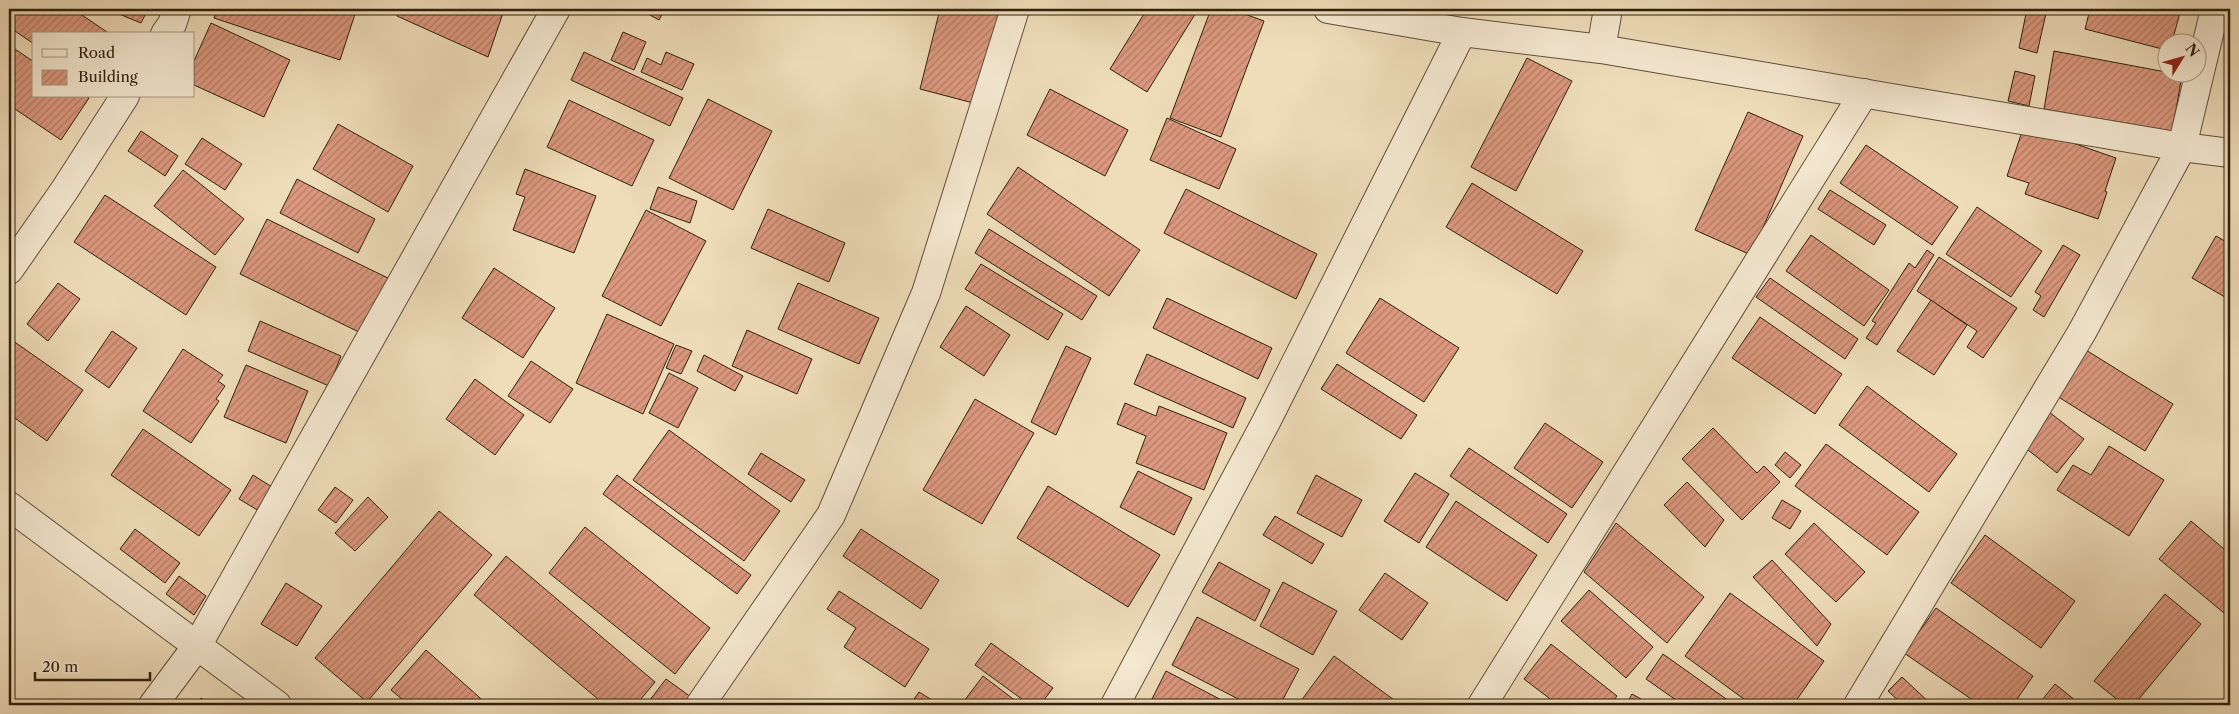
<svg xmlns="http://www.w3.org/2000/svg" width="2239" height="714" viewBox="0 0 2239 714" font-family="'Libre Caslon Text',serif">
<defs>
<pattern id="building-hatch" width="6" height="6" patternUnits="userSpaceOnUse" patternTransform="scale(1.25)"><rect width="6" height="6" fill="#dc987e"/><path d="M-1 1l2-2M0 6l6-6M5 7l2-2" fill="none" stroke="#b37c66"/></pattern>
</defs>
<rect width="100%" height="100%" fill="#efddba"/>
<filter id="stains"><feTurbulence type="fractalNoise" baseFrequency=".004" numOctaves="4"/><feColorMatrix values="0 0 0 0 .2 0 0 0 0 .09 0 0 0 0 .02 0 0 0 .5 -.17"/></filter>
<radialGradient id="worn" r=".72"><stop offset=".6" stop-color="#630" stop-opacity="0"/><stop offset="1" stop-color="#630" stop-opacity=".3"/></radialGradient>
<g fill="url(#building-hatch)" stroke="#30210f">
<polygon points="9,9 73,9 110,34 34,34 34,44 9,27"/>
<polygon points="107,9 148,9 141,23"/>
<polygon points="217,9 349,9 356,11 340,60 214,18"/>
<polygon points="399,9 493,9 503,13 488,57 397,16"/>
<polygon points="639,9 665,9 659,20"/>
<polygon points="940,9 1001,9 977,104 920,89"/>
<polygon points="1147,9 1193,9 1197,11 1147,92 1110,69"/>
<polygon points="1211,9 1231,9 1264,21 1221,137 1170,118"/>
<polygon points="2027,9 2047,9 2037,53 2019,48"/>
<polygon points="2090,9 2181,9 2172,42 2166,42 2166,50 2085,29"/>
<polygon points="211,23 290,60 264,117 194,85 194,61"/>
<polygon points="623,32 646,42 634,70 611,60"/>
<polygon points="9,45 34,62 34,96 86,96 89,98 61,140 9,105"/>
<polygon points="2054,51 2182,75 2172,133 2044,109"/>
<polygon points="584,52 683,98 670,126 571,80"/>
<polygon points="666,52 694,64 682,90 641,72 647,58 661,65"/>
<polygon points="1527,58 1572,81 1516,191 1471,167"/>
<polygon points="2015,71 2035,76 2029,106 2008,101"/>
<polygon points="1050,89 1128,130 1105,176 1027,135"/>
<polygon points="708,99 772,131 733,210 669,178"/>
<polygon points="569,100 654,140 632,186 547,147"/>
<polygon points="1748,112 1803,136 1751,255 1695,230"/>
<polygon points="1167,118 1236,149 1219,189 1150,160"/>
<polygon points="338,124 413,166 388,212 313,169"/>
<polygon points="2024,126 2116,158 2105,191 2107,192 2098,219 2025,194 2029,183 2007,176"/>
<polygon points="141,131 178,156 165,176 128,151"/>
<polygon points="202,138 242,164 225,190 185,164"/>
<polygon points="1866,145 1958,207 1932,245 1840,183"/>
<polygon points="1018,167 1140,250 1109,296 987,214"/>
<polygon points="525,169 596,196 574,253 513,230 525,197 516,194"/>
<polygon points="183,170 244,219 215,255 154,206"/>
<polygon points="297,179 375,219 358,253 280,213"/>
<polygon points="1472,183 1583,251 1557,294 1446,227"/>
<polygon points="658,187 697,201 690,223 650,209"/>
<polygon points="1186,189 1317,254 1296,299 1164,233"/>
<polygon points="1830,190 1886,225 1874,245 1818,209"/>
<polygon points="105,195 216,267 186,315 74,242"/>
<polygon points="1977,207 2042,251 2011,297 1946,254"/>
<polygon points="768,209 845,243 829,282 751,248"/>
<polygon points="646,210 706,241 661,326 602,296"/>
<polygon points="267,219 392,280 365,335 240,274"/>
<polygon points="989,229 1097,296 1082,320 975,253"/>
<polygon points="1811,235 1889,290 1864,326 1786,271"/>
<polygon points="2216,236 2230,244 2230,300 2192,278"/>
<polygon points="2063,245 2080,255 2044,317 2033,310 2041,296 2035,292"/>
<polygon points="1927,250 1934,255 1877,345 1866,338 1876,323 1872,321 1909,263 1915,268"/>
<polygon points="1939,257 2017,308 1983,358 1967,347 1977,331 1917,291"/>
<polygon points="981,264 1063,314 1048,340 965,289"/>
<polygon points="494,268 555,308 523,358 462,318"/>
<polygon points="1770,278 1858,339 1845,359 1756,297"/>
<polygon points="58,283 80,299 48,341 27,324"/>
<polygon points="798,283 879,318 859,364 778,329"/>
<polygon points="1167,298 1272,348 1258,379 1153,328"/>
<polygon points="1380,298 1459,348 1424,402 1346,353"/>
<polygon points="1931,300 1967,325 1934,375 1897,351"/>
<polygon points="966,306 1010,335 984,376 940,347"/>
<polygon points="607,314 674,344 643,414 576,383"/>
<polygon points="1760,317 1842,374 1815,414 1732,358"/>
<polygon points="260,321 341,356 329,386 248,351"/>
<polygon points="747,330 812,359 797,394 732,366"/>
<polygon points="112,331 137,348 109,388 85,371"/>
<polygon points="9,338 83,390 47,441 9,414"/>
<polygon points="676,345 692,351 681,374 666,368"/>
<polygon points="1066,346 1091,358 1056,435 1031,422"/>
<polygon points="2081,347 2173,404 2145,451 2052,393"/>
<polygon points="183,349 223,375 218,381 225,386 216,399 219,401 191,443 143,411"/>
<polygon points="1147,354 1246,398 1233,428 1134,384"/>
<polygon points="704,355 743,376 735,391 697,371"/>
<polygon points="531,361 573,389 550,423 508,396"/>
<polygon points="1337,364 1417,415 1401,439 1321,389"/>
<polygon points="246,365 308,391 286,443 224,417"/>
<polygon points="669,373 698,388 678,428 649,413"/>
<polygon points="475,379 524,415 495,455 446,419"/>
<polygon points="1867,386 1957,454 1929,492 1839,425"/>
<polygon points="975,399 1034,433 982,524 923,490"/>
<polygon points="1125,403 1156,416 1159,406 1227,433 1204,490 1136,463 1146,436 1117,424"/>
<polygon points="2049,412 2084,439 2057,473 2023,446"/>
<polygon points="1545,423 1603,462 1572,508 1514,468"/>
<polygon points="1713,428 1757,473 1764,466 1780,482 1742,520 1682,459"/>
<polygon points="143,429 231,490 199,536 111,475"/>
<polygon points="669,430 780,511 744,561 633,480"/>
<polygon points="1826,444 1919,512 1887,555 1795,486"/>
<polygon points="2109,446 2164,480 2129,536 2057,490 2073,465 2091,475"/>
<polygon points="1469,448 1567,514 1548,543 1450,476"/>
<polygon points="1785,452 1801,465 1790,478 1775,465"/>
<polygon points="761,453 805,480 791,502 748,474"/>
<polygon points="1138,471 1192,498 1174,535 1120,507"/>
<polygon points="1415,473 1449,494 1419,543 1384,521"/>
<polygon points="253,475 272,487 259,511 239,499"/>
<polygon points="617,475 751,575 737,594 603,494"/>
<polygon points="1316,475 1362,500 1342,537 1297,513"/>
<polygon points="1687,482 1724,520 1705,547 1664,505"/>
<polygon points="1048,486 1160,555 1128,607 1017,538"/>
<polygon points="335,487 353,500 336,523 318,510"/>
<polygon points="368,497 388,517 355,551 335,533"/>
<polygon points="1782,500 1801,511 1790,529 1772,518"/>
<polygon points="1456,501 1537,555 1507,601 1426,547"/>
<polygon points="439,511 492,555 367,702 315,658"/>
<polygon points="1275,516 1324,544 1312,564 1263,535"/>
<polygon points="2191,521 2230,554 2230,618 2159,559"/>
<polygon points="1616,523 1704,597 1667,643 1584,572"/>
<polygon points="1814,523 1865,572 1836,602 1785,554"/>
<polygon points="585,527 710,628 675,674 549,573"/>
<polygon points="135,529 180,563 165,583 120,549"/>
<polygon points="861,529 939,580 921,609 843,556"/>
<polygon points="1985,535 2075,601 2041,648 1951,583"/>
<polygon points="506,556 655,682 636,705 605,705 474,595"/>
<polygon points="1772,560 1831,624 1817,646 1753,577"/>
<polygon points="1219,562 1270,590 1255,621 1202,592"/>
<polygon points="1385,573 1428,603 1402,640 1359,610"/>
<polygon points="179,576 206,596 194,615 166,594"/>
<polygon points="1283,582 1337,611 1313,655 1260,626"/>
<polygon points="286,583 322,606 297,646 261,624"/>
<polygon points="1589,590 1653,647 1626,678 1561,621"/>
<polygon points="839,591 929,649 905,687 844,647 856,628 827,609"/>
<polygon points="1730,593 1824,661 1793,705 1752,705 1685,656"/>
<polygon points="2165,594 2201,624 2134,705 2124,705 2094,681"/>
<polygon points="1936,608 2033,676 2013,705 1980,705 1904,653"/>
<polygon points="1197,617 1299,669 1280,705 1250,705 1172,665"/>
<polygon points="991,643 1053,688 1040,705 1030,705 975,665"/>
<polygon points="1551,644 1617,696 1610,705 1558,705 1524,679"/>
<polygon points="426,650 488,705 409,705 391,690"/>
<polygon points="1663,654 1729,701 1725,705 1683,705 1646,679"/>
<polygon points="1334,656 1401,705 1298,705"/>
<polygon points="1166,671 1231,705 1149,705"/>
<polygon points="983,676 1021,705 961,705"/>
<polygon points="1902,677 1932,705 1903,705 1888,691"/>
<polygon points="666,679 691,697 685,705 646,705"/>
<polygon points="2055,684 2081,705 2038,705"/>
<polygon points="919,692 940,705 910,705"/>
<polygon points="1632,694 1650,704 1649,705 1626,705"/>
<polygon points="201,698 211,705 196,705"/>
</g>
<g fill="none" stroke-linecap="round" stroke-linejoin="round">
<defs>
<g id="minor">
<polyline points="1328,9 1462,32 1601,49 2182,147 2230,153"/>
<polyline points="165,34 172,24 177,9"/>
<polyline points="1601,49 1608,9"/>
<polyline points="9,270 64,191 125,96"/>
<polyline points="9,506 277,705"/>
<polyline points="153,705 197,646 556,9"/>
<polyline points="700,705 831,515 926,293 1015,9"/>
<polyline points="1115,705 1266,422 1462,32"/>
<polyline points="1482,705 1864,93"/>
<polyline points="1858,705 2082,332 2182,147 2215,9"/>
</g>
</defs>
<use href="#minor" stroke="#60503a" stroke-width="30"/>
<use href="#minor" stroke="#f5e9d2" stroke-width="28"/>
</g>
<rect width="2239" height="714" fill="none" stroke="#efddba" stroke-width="30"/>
<rect x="10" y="10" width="2219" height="694" fill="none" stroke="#30210f" stroke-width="2.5"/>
<rect x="15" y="15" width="2209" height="684" fill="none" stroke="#30210f"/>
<rect x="32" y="32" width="162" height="65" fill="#f5e9d2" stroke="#a69984"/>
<rect x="42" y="49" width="25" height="8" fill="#f5e9d2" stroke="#a69984"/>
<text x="78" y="58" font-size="15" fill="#30210f">Road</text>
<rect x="42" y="70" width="25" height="15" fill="url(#building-hatch)" stroke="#a69984"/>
<text x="78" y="82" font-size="15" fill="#30210f">Building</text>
<g transform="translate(2182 58) rotate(53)"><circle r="24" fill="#f5e9d2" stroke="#a69984"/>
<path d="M0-4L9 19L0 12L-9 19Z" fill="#8f2418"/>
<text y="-8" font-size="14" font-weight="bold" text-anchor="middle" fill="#30210f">N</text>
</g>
<path d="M35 672v8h115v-8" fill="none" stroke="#30210f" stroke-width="2.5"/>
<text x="42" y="672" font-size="15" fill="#30210f" stroke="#f5e9d2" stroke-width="4" paint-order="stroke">20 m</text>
<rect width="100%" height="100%" filter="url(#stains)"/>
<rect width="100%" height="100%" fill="url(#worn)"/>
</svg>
